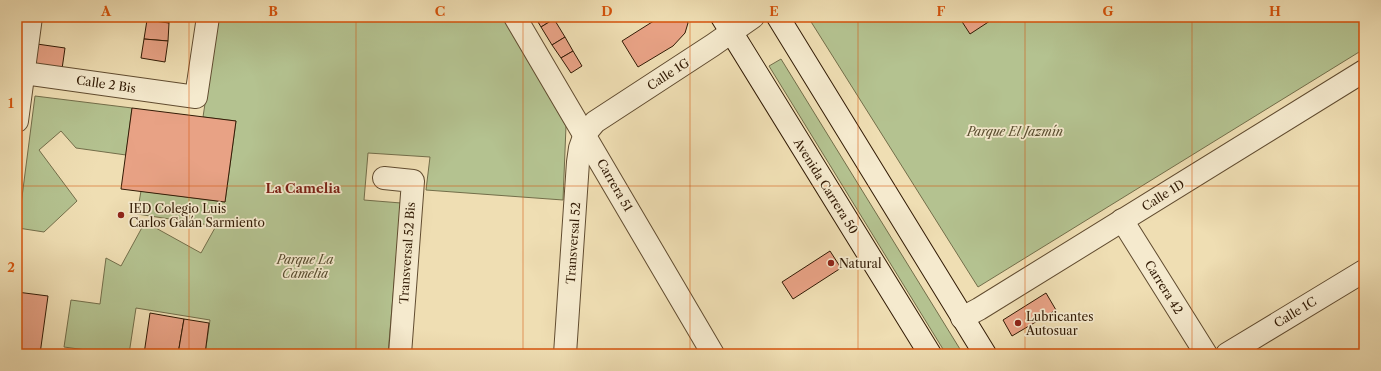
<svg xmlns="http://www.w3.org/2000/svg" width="1381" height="371" viewBox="0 0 1381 371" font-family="'Libre Caslon Text',serif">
<rect width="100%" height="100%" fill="#efdeb3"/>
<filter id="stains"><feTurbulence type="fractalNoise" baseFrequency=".005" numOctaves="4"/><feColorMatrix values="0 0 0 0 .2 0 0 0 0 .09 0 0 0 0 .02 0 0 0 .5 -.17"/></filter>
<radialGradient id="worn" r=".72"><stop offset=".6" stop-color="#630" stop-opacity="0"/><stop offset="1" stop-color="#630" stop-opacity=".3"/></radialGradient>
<g fill="#b4c290" stroke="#736e4a">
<polygon points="218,17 503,17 566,126 563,200 426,190 430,157 368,153 364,200 401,203 388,354 205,354 210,320 136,308 129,354 115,354 64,347 71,300 100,304 106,258 121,266 145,222 201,253 216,226 137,214 141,191 225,202 236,121 203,117"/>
<polygon points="808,17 1364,17 1364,49 978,287"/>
<polygon points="781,59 963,354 946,354 769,66"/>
<polygon points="35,96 132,108 126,155 76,148 61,131 39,150 77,201 44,232 18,228"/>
</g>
<g fill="#e8a285" stroke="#321b05">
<polygon points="147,17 170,17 169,23 147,20"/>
<polygon points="535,17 553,17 554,19 541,27"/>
<polygon points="660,17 685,17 688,23 685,33 673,46 638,67 622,41"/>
<polygon points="959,17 996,17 970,34"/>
<polygon points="554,19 565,37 552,45 541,27"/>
<polygon points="147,20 169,23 168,41 144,39"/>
<polygon points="565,37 573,51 561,58 552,45"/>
<polygon points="144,39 168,41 165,62 141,58"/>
<polygon points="37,44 65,48 62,69 33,64"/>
<polygon points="573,51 582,66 571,73 561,58"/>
<polygon points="132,108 236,121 225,202 121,189"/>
<polygon points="830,251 841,268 793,299 782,282"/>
<polygon points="17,292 48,296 40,354 17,354"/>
<polygon points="1046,293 1056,310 1012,336 1003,320"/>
<polygon points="150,313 184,319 178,354 144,354"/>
<polygon points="184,319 209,323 205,354 178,354"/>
</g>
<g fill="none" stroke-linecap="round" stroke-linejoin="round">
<defs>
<g id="minor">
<polyline points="515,17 713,354"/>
<polyline points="17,72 196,97 208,17"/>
<polyline points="17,121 31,17"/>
<polyline points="384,178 413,181 400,354"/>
<polyline points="1122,220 1206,354"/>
<polyline points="962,318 979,309 1364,71"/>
<polyline points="1227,354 1364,271"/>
</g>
<polyline id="tertiary" points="565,354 578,162 580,148 585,134 595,122 713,45 753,17"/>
<g id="secondary">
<polyline points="722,17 930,354"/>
<polyline points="778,17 985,354"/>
</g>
</defs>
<use href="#minor" stroke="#614c30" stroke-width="24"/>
<use href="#tertiary" stroke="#614c30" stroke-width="24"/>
<use href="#secondary" stroke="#321b05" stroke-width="24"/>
<use href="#minor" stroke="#f5eace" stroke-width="22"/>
<use href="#tertiary" stroke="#f5eace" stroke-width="22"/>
<use href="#secondary" stroke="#f5eace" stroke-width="22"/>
</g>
<path fill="none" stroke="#d6530b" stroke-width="1" stroke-opacity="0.55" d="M189 17V354M356 17V354M523 17V354M690 17V354M858 17V354M1025 17V354M1192 17V354M17 186H1364"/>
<g fill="#8f2418" stroke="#f5eace" stroke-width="1.5">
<circle cx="121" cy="215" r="4"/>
<circle cx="831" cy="263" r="4"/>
<circle cx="1018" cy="323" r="4"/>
</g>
<g text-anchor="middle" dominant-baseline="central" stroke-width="3.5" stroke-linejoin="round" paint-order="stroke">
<g font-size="12" fill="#321b05" stroke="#f5eace">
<text transform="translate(668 74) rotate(-33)">Calle 1G</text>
<text transform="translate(106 84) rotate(8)">Calle 2 Bis</text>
<text transform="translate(615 185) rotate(60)">Carrera 51</text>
<text transform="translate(826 186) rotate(58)">Avenida Carrera 50</text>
<text transform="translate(1163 195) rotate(-32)">Calle 1D</text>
<text transform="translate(573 243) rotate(-86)">Transversal 52</text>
<text transform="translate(407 253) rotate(-86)">Transversal 52 Bis</text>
<text transform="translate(1164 287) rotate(58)">Carrera 42</text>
<text transform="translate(1295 312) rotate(-31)">Calle 1C</text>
</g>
<g font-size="12" font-style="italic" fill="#594d2f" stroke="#f5eace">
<text x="1015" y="131">Parque El Jazmín</text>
<text x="305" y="259">Parque La<tspan x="305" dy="14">Camelia</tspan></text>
</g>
<g font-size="12" fill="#321b05" stroke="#f5eace" text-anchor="start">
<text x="129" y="208">IED Colegio Luis<tspan x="129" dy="14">Carlos Galán Sarmiento</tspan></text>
<text x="839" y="263">Natural</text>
<text x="1026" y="316">Lubricantes<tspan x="1026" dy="14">Autosuar</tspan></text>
</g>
<g font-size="13" font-weight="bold" fill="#7a1f14" stroke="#f5eace">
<text x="303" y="188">La Camelia</text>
</g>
</g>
<rect width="1381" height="371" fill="none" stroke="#efdeb3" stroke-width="44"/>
<rect x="22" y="22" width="1337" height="327" fill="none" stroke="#d6530b" stroke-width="1.5"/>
<g font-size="13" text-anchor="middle" font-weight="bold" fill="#d6530b">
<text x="106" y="16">A</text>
<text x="273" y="16">B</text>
<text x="440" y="16">C</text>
<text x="607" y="16">D</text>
<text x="774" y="16">E</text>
<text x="941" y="16">F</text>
<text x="1108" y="16">G</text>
<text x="1275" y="16">H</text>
<text x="11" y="108">1</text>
<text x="11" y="272">2</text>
</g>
<rect width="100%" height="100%" filter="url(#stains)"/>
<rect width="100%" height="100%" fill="url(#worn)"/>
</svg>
